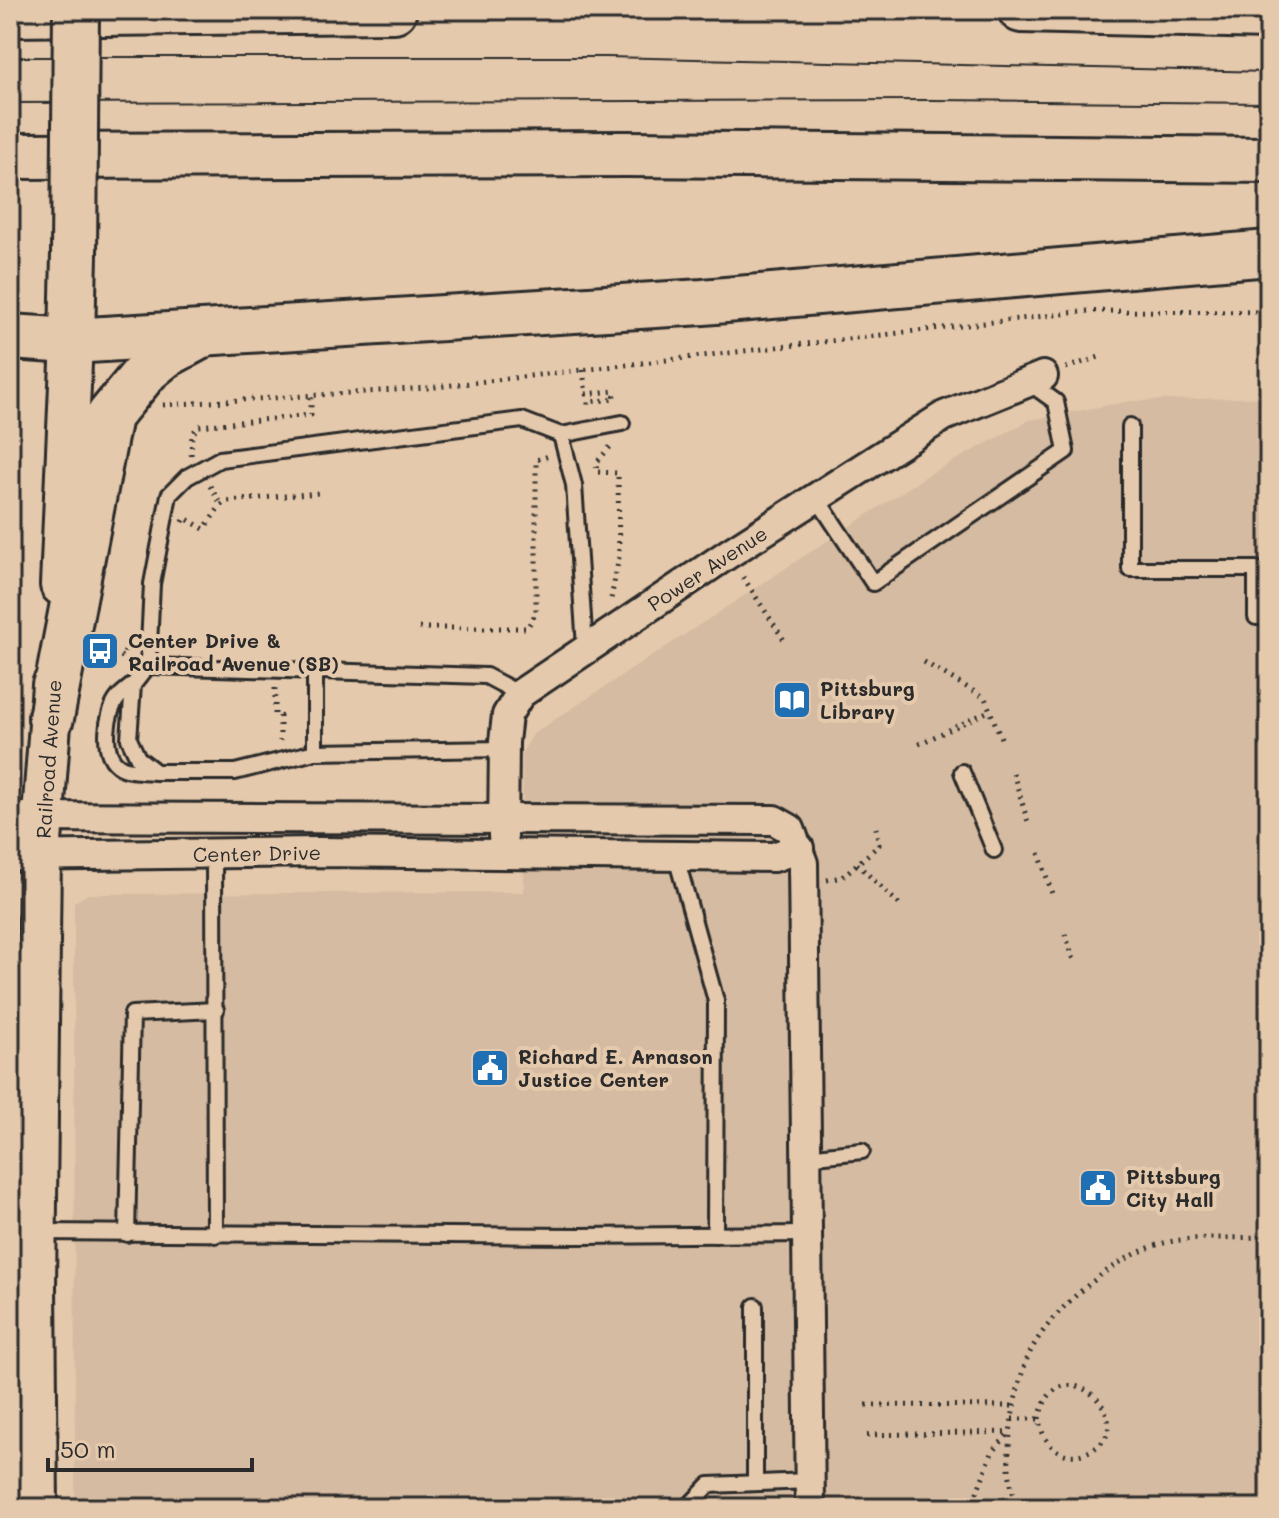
<svg xmlns="http://www.w3.org/2000/svg" width="1279" height="1518" viewBox="0 0 1279 1518" font-family="Mali,sans-serif">
<rect width="100%" height="100%" fill="#e5c9ac"/>
<filter id="ink" filterUnits="userSpaceOnUse"><feTurbulence type="fractalNoise" baseFrequency=".0125" numOctaves="2"/><feDisplacementMap in="SourceGraphic" scale="16" xChannelSelector="R" yChannelSelector="G"/><feConvolveMatrix kernelMatrix="1 2 1 2 8 2 1 2 1" color-interpolation-filters="sRGB"/></filter>
<g filter="url(#ink)">
<polygon fill="#d5bba1" points="1269,397 1269,1508 75,1508 74,902 88,894 524,892 522,753 533,734 928,475 1030,420 1130,401"/>
<g fill="none" stroke-linecap="round" stroke-linejoin="round">
<defs>
<g id="lane">
<polyline points="1130,426 1130,569 1256,569 1256,617 1269,617"/>
<polyline points="561,435 574,485 585,647"/>
<polyline points="816,497 873,583 1066,451 1056,402 1028,382"/>
<polyline points="148,666 133,685 129,739 138,758 156,772 235,772 315,752 504,749"/>
<path d="M133 685C128 689 122 693 118 698 106 712 101 753 118 765 127 772 144 771 156 772"/>
<polyline points="520,694 486,676 148,666 152,584 169,495 187,477 220,459 522,420 561,435 622,423"/>
<polyline points="315,752 315,671"/>
<polyline points="962,772 994,850"/>
<polyline points="214,854 215,1235"/>
<polyline points="676,857 716,1001 715,1235"/>
<polyline points="807,1157 862,1151"/>
<polyline points="38,1232 579,1236 808,1234"/>
<polyline points="127,1234 132,1014 216,1010"/>
<polyline points="755,1306 755,1481"/>
<polyline points="687,1508 709,1485 810,1481"/>
</g>
<g id="street">
<polyline points="10,817 774,820 790,829 803,863 810,1508"/>
<polyline points="503,836 504,742 507,715 520,694 728,554 944,416 1043,376"/>
<polyline points="10,856 318,852 774,857 799,848"/>
<polyline points="10,1286 35,1287"/>
</g>
<g id="secondary">
<polyline points="61,585 72,341"/>
<polyline points="37,1508 35,1287 40,855 53,685"/>
</g>
<polyline id="primary" points="10,337 72,341"/>
<g id="highway">
<polyline points="1021,10 1269,16"/>
<polyline points="10,14 394,10"/>
<polyline points="10,156 627,154 1269,160"/>
<polyline points="74,254 72,341 703,302 1269,253"/>
<polyline points="51,718 109,416 147,370 164,356 199,337"/>
</g>
</defs>
<use href="#lane" stroke="#2b2b2b" stroke-width="20"/>
<use href="#street" stroke="#2b2b2b" stroke-width="34"/>
<use href="#secondary" stroke="#2b2b2b" stroke-width="46"/>
<use href="#primary" stroke="#2b2b2b" stroke-width="50"/>
<use href="#highway" stroke="#2b2b2b" stroke-width="50"/>
<g stroke="#2b2b2b" stroke-width="5" stroke-dasharray="2 6" stroke-linecap="butt">
<polyline points="1066,368 1099,357"/>
<polyline points="583,370 586,394 614,391 615,399 588,402 588,409"/>
<polyline points="163,405 427,388 1088,311 1269,312"/>
<polyline points="610,447 597,462 596,472 618,473 619,557 611,599"/>
<polyline points="191,455 192,434 199,426 311,415 311,396"/>
<polyline points="210,486 221,505"/>
<polyline points="183,522 185,518 204,529 221,505 228,501 319,493"/>
<polyline points="743,577 786,643"/>
<polyline points="419,628 527,628 536,613 536,460 549,456"/>
<polyline points="97,651 124,657 126,642 129,643"/>
<polyline points="924,662 985,698 1003,743"/>
<polyline points="275,688 275,715 280,716 280,741"/>
<polyline points="919,744 991,710"/>
<polyline points="1013,773 1028,822"/>
<polyline points="1039,853 1052,894"/>
<polyline points="857,864 901,906"/>
<polyline points="827,880 842,877 879,845 876,828"/>
<polyline points="1065,934 1074,960"/>
<polyline points="866,1405 1014,1406"/>
<path d="M1012 1419H1039C1042 1442 1060 1462 1085 1453 1152 1428 1057 1337 1039 1419"/>
<polyline points="867,1435 1010,1432"/>
<polyline points="971,1508 992,1453 1009,1433"/>
<path d="M1020 1508C1005 1484 1008 1446 1012 1418 1015 1399 1020 1377 1027 1359 1046 1312 1116 1255 1164 1243 1193 1236 1227 1239 1256 1237L1269 1240"/>
</g>
<use href="#lane" stroke="#e5c9ac" stroke-width="14"/>
<use href="#street" stroke="#e5c9ac" stroke-width="28"/>
<use href="#secondary" stroke="#e5c9ac" stroke-width="40"/>
<use href="#primary" stroke="#e5c9ac" stroke-width="44"/>
<use href="#highway" stroke="#e5c9ac" stroke-width="44"/>
<g stroke="#2b2b2b" stroke-width="2">
<polyline points="10,57 606,57 1269,72"/>
<polyline points="10,103 932,100 1269,103"/>
</g>
<defs>
<polyline id="highway-bridge" points="74,254 76,10"/>
</defs>
<use href="#highway-bridge" stroke="#2b2b2b" stroke-width="50" stroke-linecap="butt"/>
<use href="#highway-bridge" stroke="#e5c9ac" stroke-width="44"/>
</g>
</g>
<defs>
<symbol id="bus-square" viewBox="-11 -11 22 22"><rect x="-9" y="-9" width="18" height="18" rx="4" fill="#1f6fb2" stroke="#e5c9ac"/><path d="M-5-6H5V4H4V6H2V4H-2V6H-4V4H-5ZM-3.5-4V0h7V-4ZM-3.5 1.2v1.5H-2V1.2ZM2 1.2v1.5H3.5V1.2Z" fill="#fff"/></symbol>
<symbol id="library-square" viewBox="-11 -11 22 22"><rect x="-9" y="-9" width="18" height="18" rx="4" fill="#1f6fb2" stroke="#e5c9ac"/><path d="M-6-4Q-3-5.5-.7-3.5V5Q-3 3-6 4ZM6-4Q3-5.5 .7-3.5V5Q3 3 6 4Z" fill="#fff"/></symbol>
<symbol id="civic-square" viewBox="-11 -11 22 22"><rect x="-9" y="-9" width="18" height="18" rx="4" fill="#1f6fb2" stroke="#e5c9ac"/><path d="M-.6-6.5H3V-4.5H.6V-3L4-1V1h2V6H-6V1h2V-1L-.6-3ZM-1.2 2.5V6h2.4V2.5Z" fill="#fff"/></symbol>
</defs>
<g fill-rule="evenodd">
<use href="#bus-square" x="78" y="629" width="44" height="44"/>
<use href="#library-square" x="770" y="678" width="44" height="44"/>
<use href="#civic-square" x="468" y="1046" width="44" height="44"/>
<use href="#civic-square" x="1076" y="1166" width="44" height="44"/>
</g>
<g text-anchor="middle" dominant-baseline="central" stroke-width="8" stroke-linejoin="round" paint-order="stroke">
<g font-size="20" fill="#2b2b2b" stroke="#e5c9ac">
<text transform="translate(707 568) rotate(-33)">Power Avenue</text>
<text transform="translate(48 759) rotate(-86)">Railroad Avenue</text>
<text transform="translate(257 853) rotate(-1)">Center Drive</text>
</g>
<g font-size="20" font-weight="bold" fill="#2b2b2b" stroke="#e5c9ac" text-anchor="start">
<text x="128" y="640">Center Drive &amp;<tspan x="128" dy="23">Railroad Avenue (SB)</tspan></text>
<text x="820" y="688">Pittsburg<tspan x="820" dy="23">Library</tspan></text>
<text x="518" y="1056">Richard E. Arnason<tspan x="518" dy="23">Justice Center</tspan></text>
<text x="1126" y="1176">Pittsburg<tspan x="1126" dy="23">City Hall</tspan></text>
</g>
</g>
<rect width="1279" height="1518" fill="none" stroke="#e5c9ac" stroke-width="40"/>
<rect x="20" y="20" width="1239" height="1478" fill="none" stroke="#2b2b2b" stroke-width="3" filter="url(#ink)"/>
<path d="M48 1458v12h204v-12" fill="none" stroke="#2b2b2b" stroke-width="4"/>
<text x="60" y="1458" font-size="24" fill="#2b2b2b" stroke="#e5c9ac" stroke-width="6" paint-order="stroke">50 m</text>
</svg>
